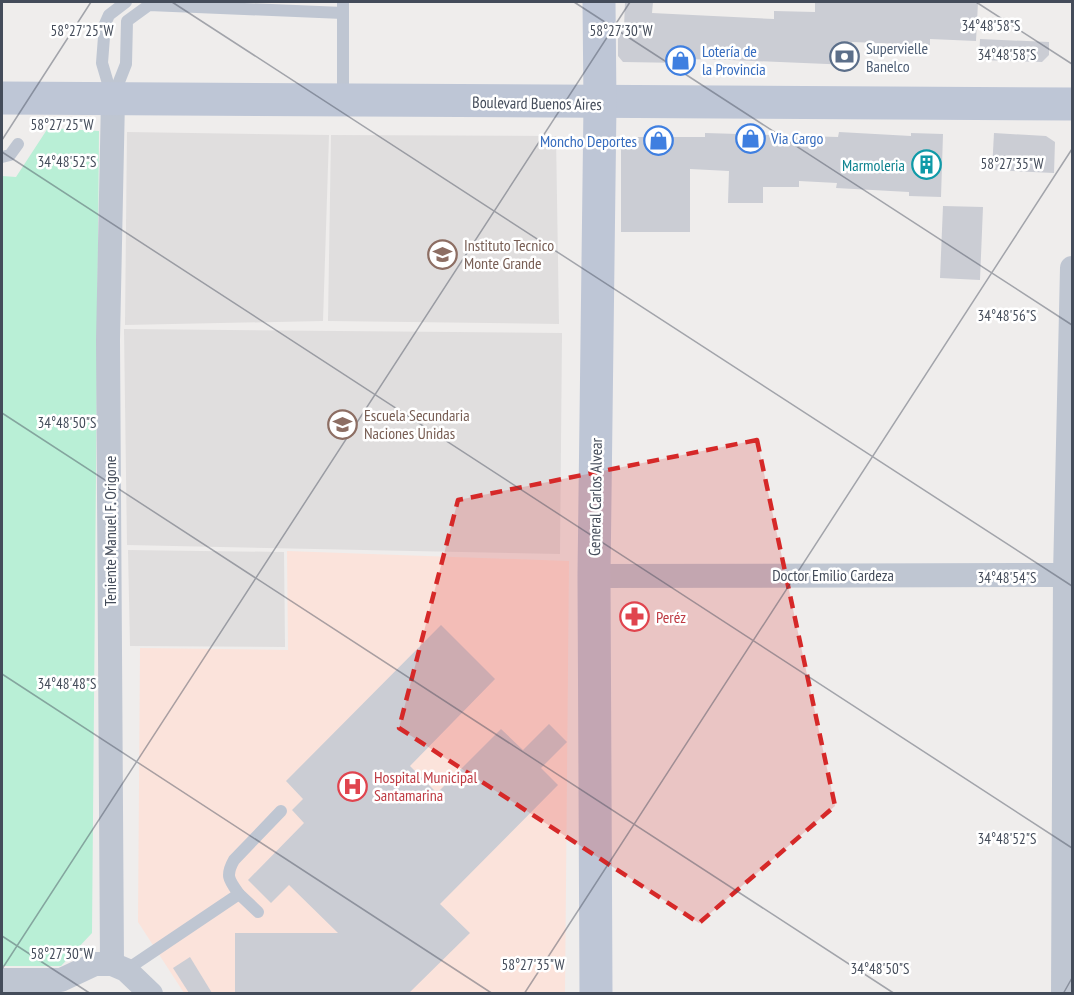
<svg xmlns="http://www.w3.org/2000/svg" width="1074" height="995" viewBox="0 0 1074 995" font-family="'PT Sans Narrow',sans-serif">
<rect width="100%" height="100%" fill="#efedec"/>
<g fill="#e0dede">
<polygon points="127,132 329,135 323,321 125,325"/>
<polygon points="331,135 556,136 559,324 328,321"/>
<polygon points="124,329 562,333 560,554 127,545"/>
<polygon points="128,550 284,552 285,647 130,646"/>
</g>
<polygon fill="#fbe3db" points="287,551 569,561 565,993 184,993 138,922 140,648 288,650"/>
<polygon fill="#b9efd6" points="48,128 99,131 92,933 61,966 2,966 2,176 16,177"/>
<g fill="#cbcdd4">
<polygon points="625,2 653,2 652,13 774,19 774,11 815,12 815,2 978,2 976,41 930,39 930,45 852,42 851,65 730,60 684,59 684,63 623,62 618,56 618,27 624,27"/>
<polygon points="980,39 1049,42 1049,55 1042,62 979,60"/>
<polygon points="839,132 911,136 911,133 943,134 941,197 909,196 909,192 836,188 837,183 799,181 799,187 763,187 763,203 728,203 729,171 690,169 690,232 621,232 621,137 705,137 705,133 838,137"/>
<polygon points="994,133 1046,136 1055,142 1054,173 992,170"/>
<polygon points="943,206 983,207 980,280 940,278"/>
<polygon points="441,625 495,679 410,766 437,793 501,729 523,750 549,724 567,742 541,768 558,785 440,904 470,933 409,993 235,993 235,933 338,933 289,885 271,903 248,880 304,823 292,810 303,799 286,781"/>
<polygon points="190,957 212,993 189,993 173,968"/>
</g>
<g fill="none" stroke-linecap="round" stroke-linejoin="round">
<g stroke="#bfc6d2" stroke-width="12">
<polyline points="112,97 102,63 105,24 109,15 126,2"/>
<polyline points="113,97 126,64 127,21 149,5 343,13"/>
<polyline points="343,99 343,2"/>
<polyline points="2,157 10,155 18,144"/>
<polyline points="239,894 258,912"/>
<path d="M126 970 239 894C229 880 225 876 234 860L281 811"/>
</g>
<g stroke="#bfc6d2" stroke-width="24">
<polyline points="594,576 1072,575"/>
<polyline points="112,964 108,340 113,99"/>
<polyline points="2,980 61,980 95,964 112,964 126,970 151,994"/>
<polyline points="1063,994 1065,575 1072,268"/>
</g>
<g stroke="#bec6d6" stroke-width="33">
<path d="M2 98C358 102 715 104 1072 104"/>
<polyline points="596,994 594,576 600,104 599,2"/>
</g>
</g>
<path fill="#d62828" fill-opacity="0.2" stroke="#d62828" stroke-width="4.5" stroke-dasharray="12 8" stroke-linejoin="round" d="M757 440 835 806 699 923 399 728 458 500Z"/>
<path fill="none" stroke="#444c5a" stroke-width="1.5" stroke-opacity="0.45" d="M172 2 1072 586M574 2 1072 325M976 2 1072 64M2 140 91 2M2 152 1072 848M2 413 895 994M2 674 493 994M2 936 91 994M2 969 630 2M524 994 1072 149M1063 994 1072 978"/>
<defs>
<symbol id="bank-ring" viewBox="-11 -11 22 22"><circle r="9.5" fill="#fff" stroke="#5c6f8a" stroke-width="1.5"/><path d="M-6-4H6V4H-6ZM0-2.3a2.3 2.3 0 1 0 0 4.6a2.3 2.3 0 1 0 0-4.6Z" fill="#5c6f8a"/></symbol>
<symbol id="shop-ring" viewBox="-11 -11 22 22"><circle r="9.5" fill="#fff" stroke="#3f7fe0" stroke-width="1.5"/><path d="M-5-2.5h2.3a2.7 3.5 0 0 1 5.4 0H5L5.5 6h-11ZM-1.5-2.5h3a1.5 2.3 0 0 0-3 0Z" fill="#3f7fe0"/></symbol>
<symbol id="building-ring" viewBox="-11 -11 22 22"><circle r="9.5" fill="#fff" stroke="#0f9aa8" stroke-width="1.5"/><path d="M-4-6H4V6H1V3H-1V6H-4ZM-2.5-4.3h1.7v1.8h-1.7ZM.8-4.3h1.7v1.8H.8ZM-2.5-1h1.7V.8h-1.7ZM.8-1h1.7V.8H.8Z" fill="#0f9aa8"/></symbol>
<symbol id="school-ring" viewBox="-11 -11 22 22"><circle r="9.5" fill="#fff" stroke="#8d6e63" stroke-width="1.5"/><path d="M0-5L7-2L0 1L-7-2ZM-4 1L0 2.5L4 1V4Q0 6-4 4Z" fill="#8d6e63"/></symbol>
<symbol id="pharmacy-ring" viewBox="-11 -11 22 22"><circle r="9.5" fill="#fff" stroke="#e0444e" stroke-width="1.5"/><path d="M-2-6h4v4h4v4h-4v4h-4v-4h-4v-4h4Z" fill="#e0444e"/></symbol>
<symbol id="hospital-ring" viewBox="-11 -11 22 22"><circle r="9.5" fill="#fff" stroke="#e0444e" stroke-width="1.5"/><path d="M-5-5h3v3.5h4V-5h3V5h-3V1.5h-4V5h-3Z" fill="#e0444e"/></symbol>
</defs>
<g fill-rule="evenodd">
<use href="#bank-ring" x="828" y="40" width="33" height="33"/>
<use href="#shop-ring" x="664" y="44" width="33" height="33"/>
<use href="#shop-ring" x="734" y="122" width="33" height="33"/>
<use href="#shop-ring" x="642" y="124" width="33" height="33"/>
<use href="#building-ring" x="910" y="148" width="33" height="33"/>
<use href="#school-ring" x="426" y="238" width="33" height="33"/>
<use href="#school-ring" x="326" y="408" width="33" height="33"/>
<use href="#pharmacy-ring" x="618" y="600" width="33" height="33"/>
<use href="#hospital-ring" x="336" y="770" width="33" height="33"/>
</g>
<g text-anchor="middle" dominant-baseline="central" stroke-width="5" stroke-linejoin="round" paint-order="stroke">
<g font-size="16" fill="#4e5e75" stroke="#fff" text-anchor="start">
<text x="866" y="48">Supervielle<tspan x="866" dy="18">Banelco</tspan></text>
</g>
<g font-size="16" fill="#366cbe" stroke="#fff" text-anchor="start">
<text x="702" y="51">Lotería de<tspan x="702" dy="18">la Provincia</tspan></text>
<text x="771" y="138">Via Cargo</text>
<text x="637" y="141" text-anchor="end">Moncho Deportes</text>
</g>
<g font-size="16" fill="#444c5a" stroke="#fff">
<text transform="translate(537 103) rotate(1)">Boulevard Buenos Aires</text>
<text transform="translate(595 497) rotate(-89)">General Carlos Alvear</text>
<text transform="translate(110 531) rotate(-90)">Teniente Manuel F. Origone</text>
<text x="833" y="575">Doctor Emilio Cardeza</text>
</g>
<g font-size="16" fill="#0d838f" stroke="#fff" text-anchor="end">
<text x="905" y="165">Marmoleria</text>
</g>
<g font-size="16" fill="#785e54" stroke="#fff" text-anchor="start">
<text x="464" y="245">Instituto Tecnico<tspan x="464" dy="18">Monte Grande</tspan></text>
<text x="364" y="415">Escuela Secundaria<tspan x="364" dy="18">Naciones Unidas</tspan></text>
</g>
<g font-size="16" fill="#be3a42" stroke="#fff" text-anchor="start">
<text x="656" y="617">Peréz</text>
<text x="374" y="777">Hospital Municipal<tspan x="374" dy="18">Santamarina</tspan></text>
</g>
</g>
<g font-size="15" text-anchor="middle" fill="#444c5a" stroke="#fff" stroke-width="5" stroke-linejoin="round" paint-order="stroke">
<text x="991" y="31">34°48'58"S</text>
<text x="82" y="36">58°27'25"W</text>
<text x="621" y="36">58°27'30"W</text>
<text x="1007" y="60">34°48'58"S</text>
<text x="62" y="130">58°27'25"W</text>
<text x="67" y="167">34°48'52"S</text>
<text x="1012" y="169">58°27'35"W</text>
<text x="1007" y="321">34°48'56"S</text>
<text x="67" y="428">34°48'50"S</text>
<text x="1007" y="583">34°48'54"S</text>
<text x="67" y="689">34°48'48"S</text>
<text x="1007" y="844">34°48'52"S</text>
<text x="62" y="959">58°27'30"W</text>
<text x="533" y="970">58°27'35"W</text>
<text x="880" y="974">34°48'50"S</text>
</g>
<rect width="1074" height="995" fill="none" stroke="#444c5a" stroke-width="6"/>
</svg>
